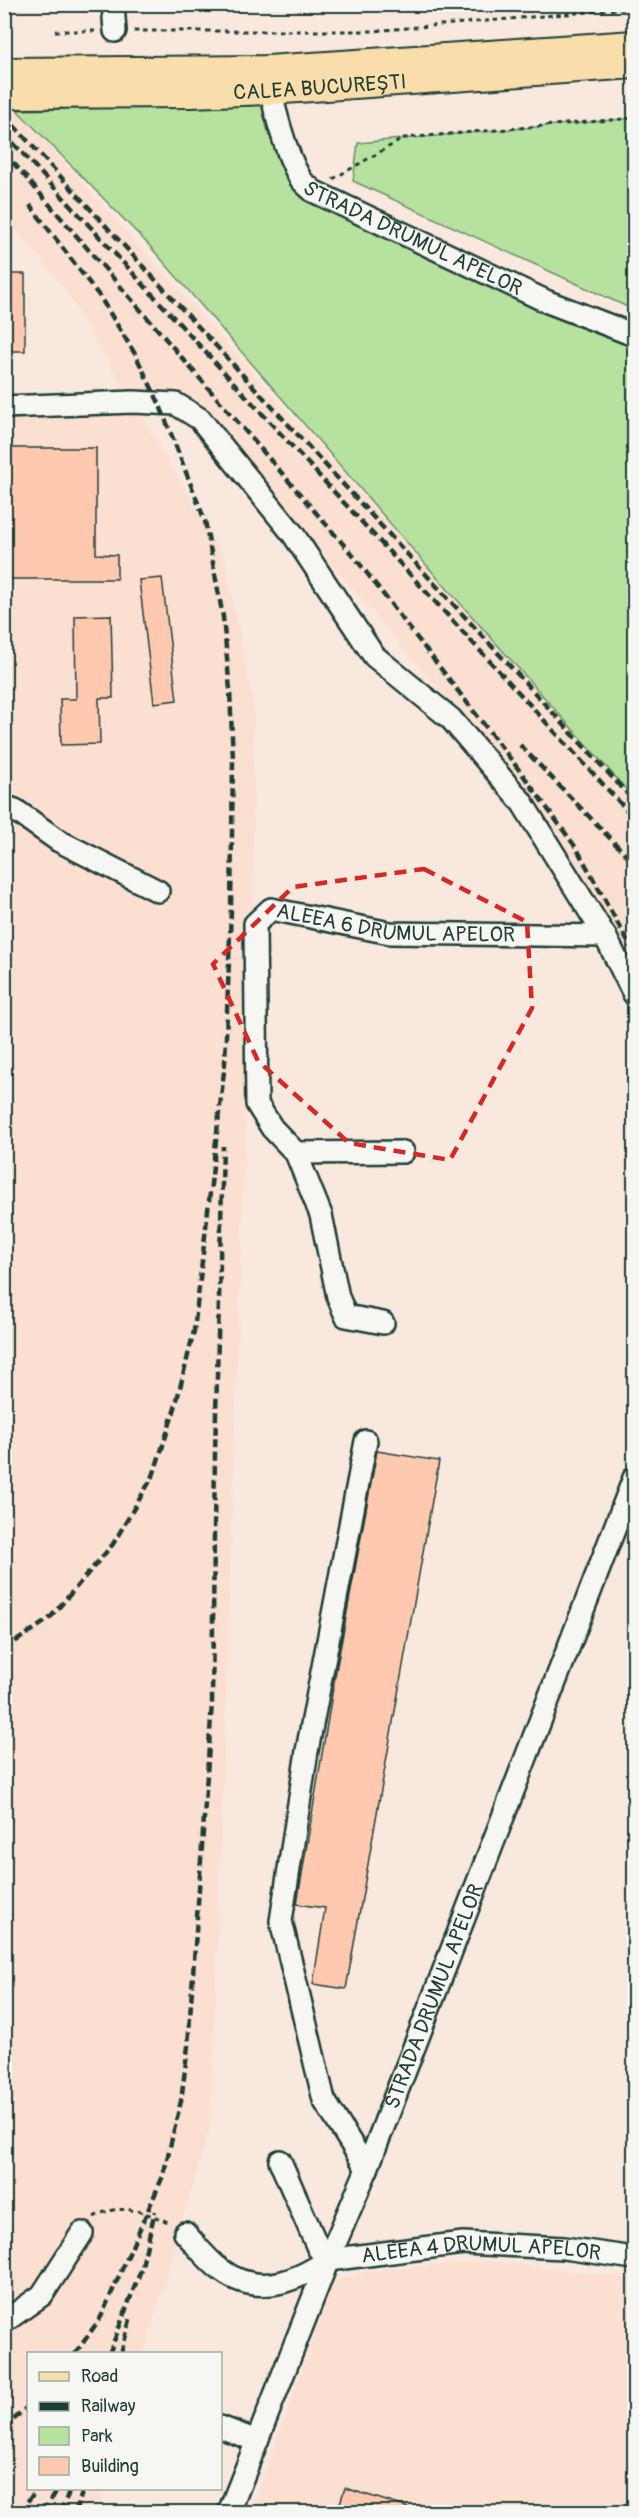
<svg xmlns="http://www.w3.org/2000/svg" width="639" height="2517" viewBox="0 0 639 2517" font-family="Pangolin,sans-serif">
<rect width="100%" height="100%" fill="#f9e8de"/>
<filter id="ink" filterUnits="userSpaceOnUse"><feTurbulence type="fractalNoise" baseFrequency=".0167" numOctaves="2"/><feDisplacementMap in="SourceGraphic" scale="12" xChannelSelector="R" yChannelSelector="G"/><feConvolveMatrix kernelMatrix="1 2 1 2 8 2 1 2 1" color-interpolation-filters="sRGB"/></filter>
<g filter="url(#ink)">
<g fill="#fbdfd0">
<polygon points="4,110 17,110 634,798 634,975 505,767 192,401 170,399 133,402 224,557 253,702 253,903 211,2122 144,2353 28,2354 28,2488 105,2489 98,2512 4,2512 4,405 132,401 63,286 5,216"/>
<polygon points="490,2261 634,2279 634,2512 251,2512 334,2281 371,2271"/>
</g>
<g fill="#b7e19e" stroke="#6b8f69" stroke-width="1.5">
<polygon points="262,105 306,199 634,347 634,798 435,575 148,244 17,110"/>
<polygon points="634,118 634,310 353,181 358,143"/>
</g>
<g fill="#ffc9b0" stroke="#1f3d34" stroke-width="1.5">
<rect x="4" y="274" width="21" height="77"/>
<polygon points="4,448 96,448 96,554 117,555 117,579 4,579"/>
<polygon points="162,578 177,700 154,703 139,580"/>
<polygon points="111,615 113,698 99,698 100,744 61,745 60,699 76,699 75,616"/>
<polygon points="377,1451 439,1461 346,1989 313,1984 325,1908 297,1904 334,1682"/>
<polygon points="345,2488 412,2509 411,2512 337,2512"/>
</g>
<g fill="none" stroke-linecap="round" stroke-linejoin="round">
<defs>
<g id="minor">
<polyline points="113,4 115,31"/>
<path id="s1" d="M269 75C271 102 286 154 300 178 303 183 309 187 313 191L548 302 634 335"/>
<polyline points="4,407 133,402 176,404 200,419 293,534 374,656 451,719 521,801 605,936 634,994"/>
<polyline points="4,806 15,810 59,841 158,891"/>
<polyline points="296,1153 403,1152"/>
<path id="s2" d="M383 1323 346 1316 338 1297 321 1215 296 1153 272 1128 257 1104 255 924 271 909 390 933 605 936"/>
<polyline points="366,1441 307,1751 281,1921 324,2100 367,2169"/>
<path d="M185 2233C196 2245 207 2260 221 2270 257 2297 295 2282 328 2260L318 2248 280 2161"/>
<path id="s3" d="M328 2260 463 2243 564 2248 634 2258"/>
<polyline points="4,2322 42,2295 82,2233"/>
<polyline points="220,2427 257,2441"/>
<path id="s4" d="M229 2512 328 2260 367 2169 634 1478"/>
</g>
<g id="major">
<polyline points="4,71 268,69 634,44"/>
<path id="s5" d="M4 95 190 94 270 91 634 65"/>
</g>
</defs>
<use href="#minor" stroke="#1f3d34" stroke-width="26"/>
<use href="#major" stroke="#1f3d34" stroke-width="30"/>
<g stroke="#1f3d34" stroke-width="3" stroke-dasharray="4.5 4.5" stroke-linecap="butt">
<polyline points="55,31 95,31"/>
<polyline points="134,31 373,31 634,8"/>
<polyline points="333,179 404,138 634,118"/>
<path d="M94 2217C119 2202 145 2212 170 2223"/>
</g>
<use href="#minor" stroke="#f6f6f2" stroke-width="21"/>
<use href="#major" stroke="#f9deab" stroke-width="26"/>
<g stroke="#1f3d34" stroke-width="4.5" stroke-dasharray="9 4.5" stroke-linecap="butt">
<polyline points="4,115 634,801"/>
<polyline points="4,133 634,818"/>
<polyline points="4,152 356,559 523,775 577,849 634,953"/>
<polyline points="520,745 634,863"/>
<polyline points="4,1649 49,1619 113,1544 153,1476 175,1408 194,1331 225,1063 231,909 233,760 230,690 223,617 205,521 159,403 135,354 100,297 30,205"/>
<polyline points="75,2354 101,2317 163,2176 181,2101 188,2046 212,1703 215,1452 223,1146"/>
<polyline points="109,2354 141,2270 155,2211"/>
<polyline points="121,2354 131,2316"/>
<polyline points="4,2429 28,2406"/>
<polyline points="19,2512 38,2488"/>
<polyline points="43,2512 58,2488"/>
<polyline points="60,2512 71,2488"/>
<polyline points="75,2512 84,2488"/>
</g>
</g>
</g>
<path fill="none" stroke="#d62828" stroke-width="4.5" stroke-dasharray="12 8" stroke-linejoin="round" d="M424 869 527 922 532 1008 450 1160 349 1143 258 1061 213 964 293 887Z"/>
<g text-anchor="middle" dominant-baseline="central" stroke-width="4.5" stroke-linejoin="round" paint-order="stroke">
<g font-size="21" fill="#1f3d34" stroke="#f6f6f2">
<text stroke="none"><textPath href="#s5" startOffset="316">CALEA BUCUREȘTI</textPath></text>
<text stroke="none"><textPath href="#s1" startOffset="237">STRADA DRUMUL APELOR</textPath></text>
<text stroke="none"><textPath href="#s2" startOffset="600">ALEEA 6 DRUMUL APELOR</textPath></text>
<text stroke="none"><textPath href="#s4" startOffset="555">STRADA DRUMUL APELOR</textPath></text>
<text stroke="none"><textPath href="#s3" startOffset="154">ALEEA 4 DRUMUL APELOR</textPath></text>
</g>
</g>
<rect width="639" height="2517" fill="none" stroke="#f6f6f2" stroke-width="24"/>
<rect x="12" y="12" width="615" height="2493" fill="none" stroke="#1f3d34" stroke-width="2" filter="url(#ink)"/>
<rect x="27" y="2352" width="195" height="138" fill="#f6f6f2" stroke="#a0aca6" stroke-width="1.5"/>
<rect x="39" y="2372" width="30" height="9" fill="#f9deab" stroke="#a0aca6" stroke-width="1.5"/>
<text x="81" y="2382" font-size="18" fill="#1f3d34">Road</text>
<rect x="39" y="2402" width="30" height="9" fill="#1f3d34" stroke="#a0aca6" stroke-width="1.5"/>
<text x="81" y="2412" font-size="18" fill="#1f3d34">Railway</text>
<rect x="39" y="2427" width="30" height="18" fill="#b7e19e" stroke="#a0aca6" stroke-width="1.5"/>
<text x="81" y="2442" font-size="18" fill="#1f3d34">Park</text>
<rect x="39" y="2457" width="30" height="18" fill="#ffc9b0" stroke="#a0aca6" stroke-width="1.5"/>
<text x="81" y="2472" font-size="18" fill="#1f3d34">Building</text>
</svg>
